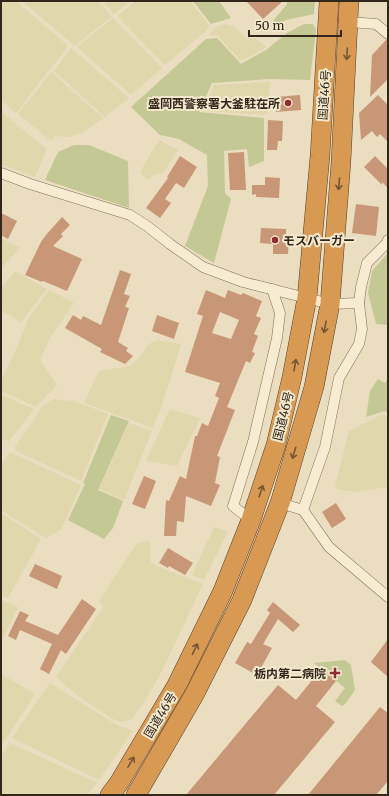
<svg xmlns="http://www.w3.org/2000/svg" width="389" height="796" viewBox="0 0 389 796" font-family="Merriweather,'Noto Sans JP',serif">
<rect width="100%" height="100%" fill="#ebddbf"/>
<g fill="#e0d7ad">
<polygon points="1,1 16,1 68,46 16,113 1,100"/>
<polygon points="22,1 98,1 112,16 75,46"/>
<polygon points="102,1 131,1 114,14"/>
<polygon points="136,1 190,1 209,25 208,29 165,65 117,16"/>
<polygon points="113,18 162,68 131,95 77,47"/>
<polygon points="225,24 234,26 247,39 255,38 267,47 241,61 218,36 209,35 217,26"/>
<polygon points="71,48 129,98 105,117 54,71"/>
<polygon points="51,72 103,118 82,133 68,137 55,136 51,141 18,114"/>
<polygon points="270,82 267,115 202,111 214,85"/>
<polygon points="1,112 47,149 35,177 1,164"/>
<polygon points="159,140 178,150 163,173 155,174 147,180 140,172"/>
<polygon points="1,238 20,248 1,268"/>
<polygon points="15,271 47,289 21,322 1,310 1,288"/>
<polygon points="49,290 74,303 51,336 40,360 57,385 36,407 1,391 1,380 15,352 29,317"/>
<polygon points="157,340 181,344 165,396 153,428 84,403 99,371 130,366 139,358 149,344"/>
<polygon points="1,395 34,409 9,441 1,439"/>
<polygon points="53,399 73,401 108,414 81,481 16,451 15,447 43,406"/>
<polygon points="170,409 200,418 177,466 146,461"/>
<polygon points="383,414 388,419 388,487 356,492 339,490 335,487 349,431"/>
<polygon points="129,423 152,431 124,500 99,489"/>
<polygon points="10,452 81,485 61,530 46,538 1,510 1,465"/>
<polygon points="1,513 41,539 8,598 1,596"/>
<polygon points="214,527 228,532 204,580 192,575"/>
<polygon points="150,541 151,563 159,567 203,584 161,673 144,702 131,720 121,722 111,718 78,696 56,677 104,606 99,601 137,543"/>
<polygon points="1,600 18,607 1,643"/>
<polygon points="1,674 35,694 1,746"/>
<polygon points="50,683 115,724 133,731 99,780 12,738"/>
<polygon points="10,743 97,783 87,795 1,795 1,756"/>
</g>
<g fill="#c3c894">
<polygon points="193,1 219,1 231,18 211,24"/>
<polygon points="287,1 315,1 314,14 286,20 278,24 273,21 287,4"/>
<polygon points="304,24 313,24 316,30 310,80 269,79 212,83 199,112 264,118 264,161 249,167 247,149 224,151 225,193 231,199 214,263 185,246 208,186 207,155 179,139 160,135 131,107 206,39 217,38 241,64 266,50 287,33"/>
<polygon points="74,145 89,145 128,161 129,208 45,180 58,152"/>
<polygon points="388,253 388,325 376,324 368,293 372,271"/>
<polygon points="388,378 388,413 385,411 366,417 370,391 378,379 385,383"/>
<polygon points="111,415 129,421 98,490 123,501 113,528 104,539 68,520 85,484 83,483"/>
<polygon points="345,660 351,665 355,690 346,703 342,706 335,701 345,688 314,663"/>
</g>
<g fill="#c89777" fill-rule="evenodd">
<polygon points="246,1 283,1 263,19"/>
<polygon points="386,40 388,40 388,79 370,97 372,55"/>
<polygon points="300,95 301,110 276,112 275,97"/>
<polygon points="378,95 388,105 388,142 380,134 377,137 372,131 361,140 359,113"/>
<polygon points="268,120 283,121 282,141 278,141 277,150 267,150"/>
<polygon points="244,152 246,190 230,190 228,153"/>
<polygon points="180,156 197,167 184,188 176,183 165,199 171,203 160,218 146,208 168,178 167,177"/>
<polygon points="375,156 388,169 388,188 382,182 382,185 364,167"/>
<polygon points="265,177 280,178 279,198 256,197 256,194 252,195 252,185 265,185"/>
<polygon points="356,204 379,207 376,236 352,233"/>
<polygon points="1,213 17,221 8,239 1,235"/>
<polygon points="62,217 70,225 61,234 63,236 53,246 82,259 67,291 43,281 42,282 25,275 41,242 46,235"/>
<polygon points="261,228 286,229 286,237 289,237 288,254 273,254 273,244 260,243"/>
<polygon points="120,270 131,274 124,294 130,296 125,307 129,308 118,342 128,348 126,351 133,356 125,364 100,352 102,349 65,328 73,315 81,320 83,316 101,325"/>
<path d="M206 290 225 298 228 290 241 295 243 293 262 301 256 316 261 318 254 334 258 336 252 352 255 353 250 363 246 361 227 407 235 410 217 456 220 457 215 483 220 485 211 506 186 496 184 522 177 521 176 536H164L166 500 169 501 180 476 186 479 195 436H197L202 423 208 426 219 398 215 396 220 383 185 372 203 316 197 314ZM220 312 239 320 231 339 212 333Z"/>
<polygon points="157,315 179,323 174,339 152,331"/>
<polygon points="144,476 156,481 145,509 132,504"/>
<polygon points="336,503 346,519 332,528 322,512"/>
<polygon points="168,548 193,563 185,575 169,566 168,568 159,563"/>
<polygon points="35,564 62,576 57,589 29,576"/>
<polygon points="82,599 96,609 66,654 61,650 49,674 40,669 52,644 20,630 16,640 8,636 20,611 29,615 25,621 58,635"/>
<polygon points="273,602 300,625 293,632 278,619 263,644 272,648 257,675 235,663 247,642 251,644 270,613 267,610"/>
<polygon points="388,639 388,677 371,662"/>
<polygon points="321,669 336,681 316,706 335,722 274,795 186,795 278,685 296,700"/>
<polygon points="380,707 388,713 388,781 376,795 308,795"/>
</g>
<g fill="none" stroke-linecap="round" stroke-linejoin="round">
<defs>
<g id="street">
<polyline points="349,22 376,24 388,34"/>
<polyline points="1,173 30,184 130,215 147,226 170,244 203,267 243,282 330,304 359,303 362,329 359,344 339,378 325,447 303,510 329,547 388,597"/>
<polyline points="359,303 361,287 367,263 387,243 388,240"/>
<polyline points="280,503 303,510"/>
<polyline points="251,520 233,506 253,442 277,338 280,313 272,289"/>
</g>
<g id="highway">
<polyline points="110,795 119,783 177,685 223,591 251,520 276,445 292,377 307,298 320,156 329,1"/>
<polyline points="136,795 194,695 242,600 280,503 314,387 330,304 341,162 349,1"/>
</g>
</defs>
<use href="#street" stroke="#836e59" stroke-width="11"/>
<use href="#highway" stroke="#503d2d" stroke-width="20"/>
<use href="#street" stroke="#f7ebd2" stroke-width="10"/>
<use href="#highway" stroke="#d89a53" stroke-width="19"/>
</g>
<defs><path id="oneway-shaft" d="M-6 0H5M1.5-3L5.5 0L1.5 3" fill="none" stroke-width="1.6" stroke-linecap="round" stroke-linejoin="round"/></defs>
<g stroke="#755532">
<use href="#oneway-shaft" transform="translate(347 54) rotate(93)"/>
<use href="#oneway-shaft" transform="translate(339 184) rotate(95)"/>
<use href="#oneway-shaft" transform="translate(325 327) rotate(101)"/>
<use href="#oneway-shaft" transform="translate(295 365) rotate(-80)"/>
<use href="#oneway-shaft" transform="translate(294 453) rotate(107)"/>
<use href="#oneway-shaft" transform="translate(261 491) rotate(-72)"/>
<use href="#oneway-shaft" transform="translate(195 649) rotate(-64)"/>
<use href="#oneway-shaft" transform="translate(131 762) rotate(-59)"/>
</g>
<g fill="#8f2c2f" stroke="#f3e8ce" stroke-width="1.5">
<circle cx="288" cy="103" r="4"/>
<circle cx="275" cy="240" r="4"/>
<path d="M333 667h4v4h4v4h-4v4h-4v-4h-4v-4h4z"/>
</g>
<g text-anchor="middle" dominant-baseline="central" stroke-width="4" stroke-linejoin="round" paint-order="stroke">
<g font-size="12" fill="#33271c" stroke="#f3e8ce">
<text transform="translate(324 95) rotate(-86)">国道46号</text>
<text transform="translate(283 416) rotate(-76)">国道46号</text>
<text transform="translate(160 715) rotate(-59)">国道46号</text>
</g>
<g font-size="12" font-weight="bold" fill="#33271c" stroke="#f3e8ce" text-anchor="end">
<text x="280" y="103">盛岡西警察署大釜駐在所</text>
<text x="283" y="240" text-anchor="start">モスバーガー</text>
<text x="326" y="673">栃内第二病院</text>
</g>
</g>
<rect width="389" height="796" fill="none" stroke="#33271c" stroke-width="4"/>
<path d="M249 30v6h92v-6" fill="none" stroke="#33271c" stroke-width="2"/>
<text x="255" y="30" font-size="12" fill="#33271c" stroke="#f3e8ce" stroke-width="3" paint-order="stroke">50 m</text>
</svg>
